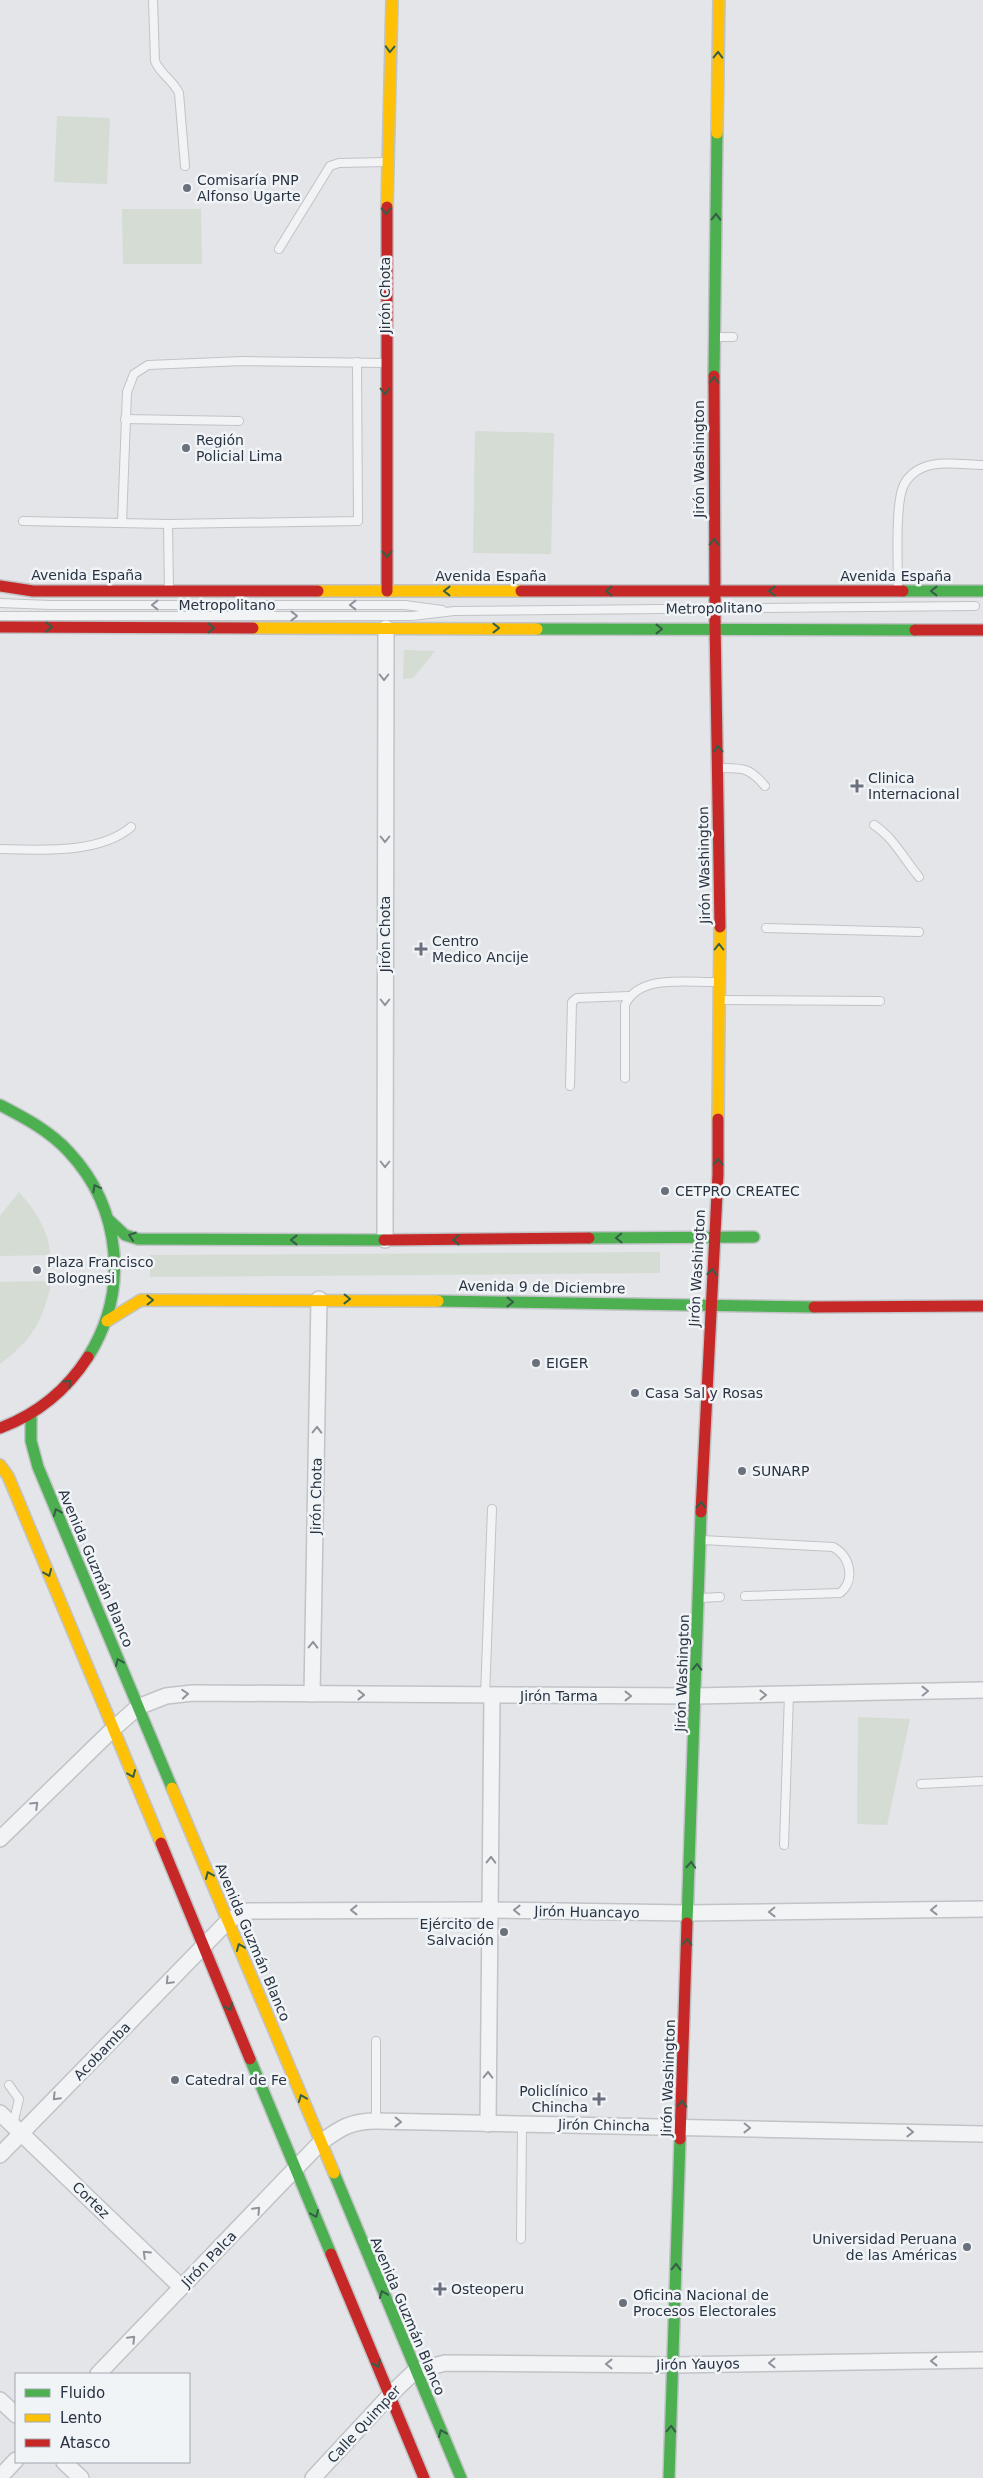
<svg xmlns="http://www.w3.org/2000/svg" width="983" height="2478" viewBox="0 0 983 2478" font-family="'DejaVu Sans',sans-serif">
<rect width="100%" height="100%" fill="#e3e5e8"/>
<g fill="#d4dcd3">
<polygon points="57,116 110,118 107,184 54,182"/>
<polygon points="122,209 201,209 202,264 123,264"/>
<polygon points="475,431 554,433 551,554 473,553"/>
<polygon points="404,650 435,651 413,678 403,679"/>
<path d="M19 1192C35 1210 49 1231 50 1255L0 1256V1216Z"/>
<polygon points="660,1252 660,1273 150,1277 150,1255"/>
<path d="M52 1281C41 1323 35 1337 0 1364V1282Z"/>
<polygon points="858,1717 910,1719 887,1825 857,1824"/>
</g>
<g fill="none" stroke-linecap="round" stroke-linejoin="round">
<defs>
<g id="lane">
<path d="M153 0 155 61C160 74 173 80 179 93L185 166"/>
<polyline points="279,249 330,166 339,163 386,162"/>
<polyline points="716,337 733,337"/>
<polyline points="125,419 239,421"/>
<polyline points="23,521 168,524 358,521 357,362"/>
<polyline points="122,523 127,392 134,374 148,365 243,361 385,363"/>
<polyline points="168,524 169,590"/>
<path d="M898 590C898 567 895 506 903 487 906 479 914 471 922 468 939 460 965 465 983 465"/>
<polyline points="0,603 50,605 405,605 442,610"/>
<polyline points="0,616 412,616 454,611 975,606"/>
<path d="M719 768C743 768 749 767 765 786"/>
<path d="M874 825C893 837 904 859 919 877"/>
<path d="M0 849C40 850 100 854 131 827"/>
<polyline points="766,928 919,932"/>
<polyline points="722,1000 880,1001"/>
<path d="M625 1078V1005C639 973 690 983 719 982"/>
<polyline points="570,1086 572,1002 577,998 629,996"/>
<path d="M702 1540 833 1547C850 1556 856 1580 840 1593L745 1596"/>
<polyline points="700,1598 720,1597"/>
<polyline points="485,1696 492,1509"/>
<polyline points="921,1784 983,1781"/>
<polyline points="784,1845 789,1694"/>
<polyline points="376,2041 376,2121"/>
<polyline points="9,2085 19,2099 13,2125"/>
<polyline points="521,2239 522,2124"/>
</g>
<g id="street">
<polyline points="385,1240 386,628"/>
<polyline points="312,1694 319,1299"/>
<polyline points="0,1839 113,1729 138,1707 166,1696 193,1693 696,1696 983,1690"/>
<polyline points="0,2113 181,2287"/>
<polyline points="488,2124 492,1696"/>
<polyline points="0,2155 229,1920 248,1911 490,1910 688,1913 983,1909"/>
<path d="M98 2374 320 2143C340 2128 351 2121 376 2121L983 2134"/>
<polyline points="0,2400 16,2415"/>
<polyline points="64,2462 81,2478"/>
<polyline points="0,2477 16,2460"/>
<polyline points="313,2478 390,2395 415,2371 445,2363 673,2365 983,2360"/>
</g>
<g id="fast">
<polyline points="714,376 717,133"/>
<polyline points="903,591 983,591"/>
<polyline points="537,629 915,630"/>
<path d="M0 1105C25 1118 50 1131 69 1152 122 1209 129 1292 88 1357"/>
<polyline points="109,1220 125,1235 138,1239 384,1240"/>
<polyline points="589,1238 754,1237"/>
<polyline points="438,1301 814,1307"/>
<polyline points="31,1414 31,1441 38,1467 172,1788"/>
<polyline points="687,1923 701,1512"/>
<polyline points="250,2059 331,2254"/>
<polyline points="334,2173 461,2478"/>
<polyline points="669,2478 680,2139"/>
</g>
<g id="slow">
<polyline points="717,133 719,0"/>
<polyline points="387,207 392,0"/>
<polyline points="318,591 521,591"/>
<polyline points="253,628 537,629"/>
<polyline points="718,1119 720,927"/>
<polyline points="107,1321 141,1300 438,1301"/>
<polyline points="0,1465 8,1476 161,1843"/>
<polyline points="172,1788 334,2173"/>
</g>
<g id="jam">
<polyline points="714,376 715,601"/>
<polyline points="0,586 33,591 318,591"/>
<polyline points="387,591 387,207"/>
<polyline points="521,591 903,591"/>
<polyline points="715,621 720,927"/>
<polyline points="0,627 253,628"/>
<polyline points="915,630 983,630"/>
<polyline points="384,1240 589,1238"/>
<polyline points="814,1307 983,1306"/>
<path d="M0 1428C38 1414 66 1391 88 1357"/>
<polyline points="701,1512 718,1174 718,1119"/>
<polyline points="161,1843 250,2059"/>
<polyline points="680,2139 687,1923"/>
<polyline points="331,2254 424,2478"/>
</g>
</defs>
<use href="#lane" stroke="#c1c3c6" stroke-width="10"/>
<use href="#street" stroke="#c1c3c6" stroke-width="18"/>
<use href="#fast" stroke="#c1c3c6" stroke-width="14"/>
<use href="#slow" stroke="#c1c3c6" stroke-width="14"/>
<use href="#jam" stroke="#c1c3c6" stroke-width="14"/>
<use href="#lane" stroke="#f2f3f5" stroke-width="8"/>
<use href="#street" stroke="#f2f3f5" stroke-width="15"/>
<use href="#fast" stroke="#4caf50" stroke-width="11"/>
<use href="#slow" stroke="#ffc107" stroke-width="11"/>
<use href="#jam" stroke="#c62828" stroke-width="11"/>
<defs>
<polyline id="jam-bridge" points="715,601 715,621"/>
</defs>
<use href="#jam-bridge" stroke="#c1c3c6" stroke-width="14" stroke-linecap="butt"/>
<use href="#jam-bridge" stroke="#c62828" stroke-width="11"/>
</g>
<defs><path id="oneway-chevron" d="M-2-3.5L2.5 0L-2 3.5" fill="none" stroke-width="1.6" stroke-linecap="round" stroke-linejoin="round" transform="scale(1.25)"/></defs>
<g stroke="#355e47">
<use href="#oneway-chevron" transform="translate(390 49) rotate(92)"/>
<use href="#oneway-chevron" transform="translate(718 55) rotate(-89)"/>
<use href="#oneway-chevron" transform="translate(386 211) rotate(90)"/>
<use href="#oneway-chevron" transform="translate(716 217) rotate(-89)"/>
<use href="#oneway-chevron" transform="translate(714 380) rotate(-90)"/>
<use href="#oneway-chevron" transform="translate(385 391) rotate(89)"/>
<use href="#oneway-chevron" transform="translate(714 542) rotate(-90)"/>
<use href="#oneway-chevron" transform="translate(387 554) rotate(89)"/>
<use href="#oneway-chevron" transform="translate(447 591) rotate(-180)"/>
<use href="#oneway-chevron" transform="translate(609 591) rotate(-180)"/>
<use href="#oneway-chevron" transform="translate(772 591) rotate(-180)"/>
<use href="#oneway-chevron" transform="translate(934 591) rotate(180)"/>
<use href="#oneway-chevron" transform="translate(49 627)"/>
<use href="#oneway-chevron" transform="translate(211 628)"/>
<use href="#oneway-chevron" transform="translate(496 628)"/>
<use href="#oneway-chevron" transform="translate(659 629)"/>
<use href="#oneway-chevron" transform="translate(718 749) rotate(-91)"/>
<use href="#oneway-chevron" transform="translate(719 947) rotate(-90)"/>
<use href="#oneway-chevron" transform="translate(718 1162) rotate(-90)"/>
<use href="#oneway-chevron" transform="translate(96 1188) rotate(-118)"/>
<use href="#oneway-chevron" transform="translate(132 1236) rotate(-162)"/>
<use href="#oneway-chevron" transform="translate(619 1238) rotate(179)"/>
<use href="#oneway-chevron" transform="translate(294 1240) rotate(-180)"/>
<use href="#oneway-chevron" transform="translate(456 1240) rotate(179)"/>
<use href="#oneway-chevron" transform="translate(712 1272) rotate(-86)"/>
<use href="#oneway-chevron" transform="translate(347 1299) rotate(1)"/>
<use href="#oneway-chevron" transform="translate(150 1300) rotate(-1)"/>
<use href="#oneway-chevron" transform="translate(510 1302) rotate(1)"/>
<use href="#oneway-chevron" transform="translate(68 1383) rotate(-47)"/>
<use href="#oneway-chevron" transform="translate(701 1505) rotate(-88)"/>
<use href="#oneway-chevron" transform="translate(57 1512) rotate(-113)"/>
<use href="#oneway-chevron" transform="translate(48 1573) rotate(67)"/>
<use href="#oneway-chevron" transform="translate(119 1662) rotate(-113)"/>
<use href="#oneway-chevron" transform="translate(697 1667) rotate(-88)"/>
<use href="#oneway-chevron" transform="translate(132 1774) rotate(67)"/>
<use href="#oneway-chevron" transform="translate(691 1865) rotate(-87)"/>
<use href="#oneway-chevron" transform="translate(209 1875) rotate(-113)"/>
<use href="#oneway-chevron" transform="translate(687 1942) rotate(-88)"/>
<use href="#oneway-chevron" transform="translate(240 1947) rotate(-112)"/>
<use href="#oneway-chevron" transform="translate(229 2007) rotate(67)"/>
<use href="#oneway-chevron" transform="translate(302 2098) rotate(-112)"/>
<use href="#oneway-chevron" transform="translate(682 2104) rotate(-88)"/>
<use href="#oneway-chevron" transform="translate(315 2214) rotate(67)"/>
<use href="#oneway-chevron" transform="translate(676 2267) rotate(-88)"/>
<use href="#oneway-chevron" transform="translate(383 2294) rotate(-112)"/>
<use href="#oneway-chevron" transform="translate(377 2364) rotate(67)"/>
<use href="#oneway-chevron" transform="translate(671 2429) rotate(-88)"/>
<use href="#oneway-chevron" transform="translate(442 2433) rotate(-113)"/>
</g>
<g stroke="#8e939c">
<use href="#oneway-chevron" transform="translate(155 605) rotate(-180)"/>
<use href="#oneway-chevron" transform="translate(353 605) rotate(-180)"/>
<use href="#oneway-chevron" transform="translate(294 616)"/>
<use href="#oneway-chevron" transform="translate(384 677) rotate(90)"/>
<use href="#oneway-chevron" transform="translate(385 839) rotate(90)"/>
<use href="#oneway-chevron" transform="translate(385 1002) rotate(90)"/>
<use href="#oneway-chevron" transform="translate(385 1164) rotate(90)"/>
<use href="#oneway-chevron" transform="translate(317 1430) rotate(-89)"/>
<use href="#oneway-chevron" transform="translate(313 1645) rotate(-89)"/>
<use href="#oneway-chevron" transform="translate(925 1691) rotate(-1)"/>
<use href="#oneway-chevron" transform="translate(185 1694) rotate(-5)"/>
<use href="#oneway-chevron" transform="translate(361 1695) rotate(1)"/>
<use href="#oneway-chevron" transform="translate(763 1695) rotate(-1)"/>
<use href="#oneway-chevron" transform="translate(628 1696)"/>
<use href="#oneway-chevron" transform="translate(35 1805) rotate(-44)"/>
<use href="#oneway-chevron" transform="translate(491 1860) rotate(-89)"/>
<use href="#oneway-chevron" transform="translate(354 1910) rotate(180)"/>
<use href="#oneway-chevron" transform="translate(517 1910) rotate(-179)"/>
<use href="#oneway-chevron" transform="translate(934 1910) rotate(179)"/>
<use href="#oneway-chevron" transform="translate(772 1912) rotate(179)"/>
<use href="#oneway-chevron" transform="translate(169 1981) rotate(134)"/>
<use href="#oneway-chevron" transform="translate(488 2075) rotate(-89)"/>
<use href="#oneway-chevron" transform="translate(56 2097) rotate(134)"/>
<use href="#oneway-chevron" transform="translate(398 2122) rotate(1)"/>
<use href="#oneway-chevron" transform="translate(747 2128) rotate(1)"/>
<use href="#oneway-chevron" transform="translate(910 2132) rotate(1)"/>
<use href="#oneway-chevron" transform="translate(257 2210) rotate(-46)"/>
<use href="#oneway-chevron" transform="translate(146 2254) rotate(-136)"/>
<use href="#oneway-chevron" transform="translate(132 2339) rotate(-46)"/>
<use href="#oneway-chevron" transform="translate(934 2361) rotate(179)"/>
<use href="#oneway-chevron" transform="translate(772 2363) rotate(179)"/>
<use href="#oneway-chevron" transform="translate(609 2364) rotate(-180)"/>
</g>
<g fill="#6a717c" stroke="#f1f4f7" stroke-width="2">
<circle cx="187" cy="188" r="5"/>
<circle cx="186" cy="448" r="5"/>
<path d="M854.5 778.5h5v5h5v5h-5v5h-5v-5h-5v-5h5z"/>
<path d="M418.5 941.5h5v5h5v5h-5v5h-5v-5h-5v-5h5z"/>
<circle cx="665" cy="1191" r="5"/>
<circle cx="37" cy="1270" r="5"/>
<circle cx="536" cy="1363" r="5"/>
<circle cx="635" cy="1393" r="5"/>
<circle cx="742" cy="1471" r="5"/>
<circle cx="504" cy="1932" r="5"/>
<circle cx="175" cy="2080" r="5"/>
<path d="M596.5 2091.5h5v5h5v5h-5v5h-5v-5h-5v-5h5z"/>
<circle cx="967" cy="2247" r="5"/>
<path d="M437.5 2281.5h5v5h5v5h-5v5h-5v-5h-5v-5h5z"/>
<circle cx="623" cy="2303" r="5"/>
</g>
<g text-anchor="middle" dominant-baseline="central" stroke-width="5" stroke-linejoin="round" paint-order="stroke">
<g font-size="14" fill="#293342" stroke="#f1f4f7" text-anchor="start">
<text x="197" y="180">Comisaría PNP<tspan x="197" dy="16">Alfonso Ugarte</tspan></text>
<text x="196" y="440">Región<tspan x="196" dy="16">Policial Lima</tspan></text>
<text x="868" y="778">Clinica<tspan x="868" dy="16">Internacional</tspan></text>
<text x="432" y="941">Centro<tspan x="432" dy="16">Medico Ancije</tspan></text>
<text x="675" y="1191">CETPRO CREATEC</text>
<text x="47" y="1262">Plaza Francisco<tspan x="47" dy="16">Bolognesi</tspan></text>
<text x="546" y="1363">EIGER</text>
<text x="645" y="1393">Casa Sal y Rosas</text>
<text x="752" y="1471">SUNARP</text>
<text x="494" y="1924" text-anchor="end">Ejército de<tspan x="494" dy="16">Salvación</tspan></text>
<text x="185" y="2080">Catedral de Fe</text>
<text x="588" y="2091" text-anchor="end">Policlínico<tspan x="588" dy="16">Chincha</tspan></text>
<text x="957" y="2239" text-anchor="end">Universidad Peruana<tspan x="957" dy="16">de las Américas</tspan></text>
<text x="451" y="2289">Osteoperu</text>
<text x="633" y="2295">Oficina Nacional de<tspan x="633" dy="16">Procesos Electorales</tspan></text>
</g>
<g font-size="14" fill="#293342" stroke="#f1f4f7">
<text transform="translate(385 295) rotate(-90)">Jirón Chota</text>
<text transform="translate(699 459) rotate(-90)">Jirón Washington</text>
<text x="87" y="575">Avenida España</text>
<text x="491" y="576">Avenida España</text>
<text x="896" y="576">Avenida España</text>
<text x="227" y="605">Metropolitano</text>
<text transform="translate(714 608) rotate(-1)">Metropolitano</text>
<text transform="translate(704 865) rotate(-91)">Jirón Washington</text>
<text transform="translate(385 934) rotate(-90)">Jirón Chota</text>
<text transform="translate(697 1268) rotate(-87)">Jirón Washington</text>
<text transform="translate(542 1287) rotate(1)">Avenida 9 de Diciembre</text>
<text transform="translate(316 1496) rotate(-89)">Jirón Chota</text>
<text transform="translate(96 1568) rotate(67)">Avenida Guzmán Blanco</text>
<text transform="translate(682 1673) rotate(-88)">Jirón Washington</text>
<text x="559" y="1696">Jirón Tarma</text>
<text transform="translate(587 1912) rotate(1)">Jirón Huancayo</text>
<text transform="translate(253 1942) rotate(67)">Avenida Guzmán Blanco</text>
<text transform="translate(102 2051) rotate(-46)">Acobamba</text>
<text transform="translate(668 2078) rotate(-88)">Jirón Washington</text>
<text transform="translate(604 2125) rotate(1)">Jirón Chincha</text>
<text transform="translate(91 2200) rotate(44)">Cortez</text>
<text transform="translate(209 2259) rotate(-46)">Jirón Palca</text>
<text transform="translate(408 2316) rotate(67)">Avenida Guzmán Blanco</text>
<text transform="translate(698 2364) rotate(-1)">Jirón Yauyos</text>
<text transform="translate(364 2424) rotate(-47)">Calle Quimper</text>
</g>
</g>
<rect x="15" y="2373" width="175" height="90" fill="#f1f4f7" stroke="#a1a7af"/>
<rect x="25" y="2389" width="25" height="8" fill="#4caf50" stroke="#a1a7af"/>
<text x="60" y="2398" font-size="15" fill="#293342">Fluido</text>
<rect x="25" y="2414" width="25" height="8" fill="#ffc107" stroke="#a1a7af"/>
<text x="60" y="2423" font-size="15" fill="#293342">Lento</text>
<rect x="25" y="2439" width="25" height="8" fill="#c62828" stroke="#a1a7af"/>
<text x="60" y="2448" font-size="15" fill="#293342">Atasco</text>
</svg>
